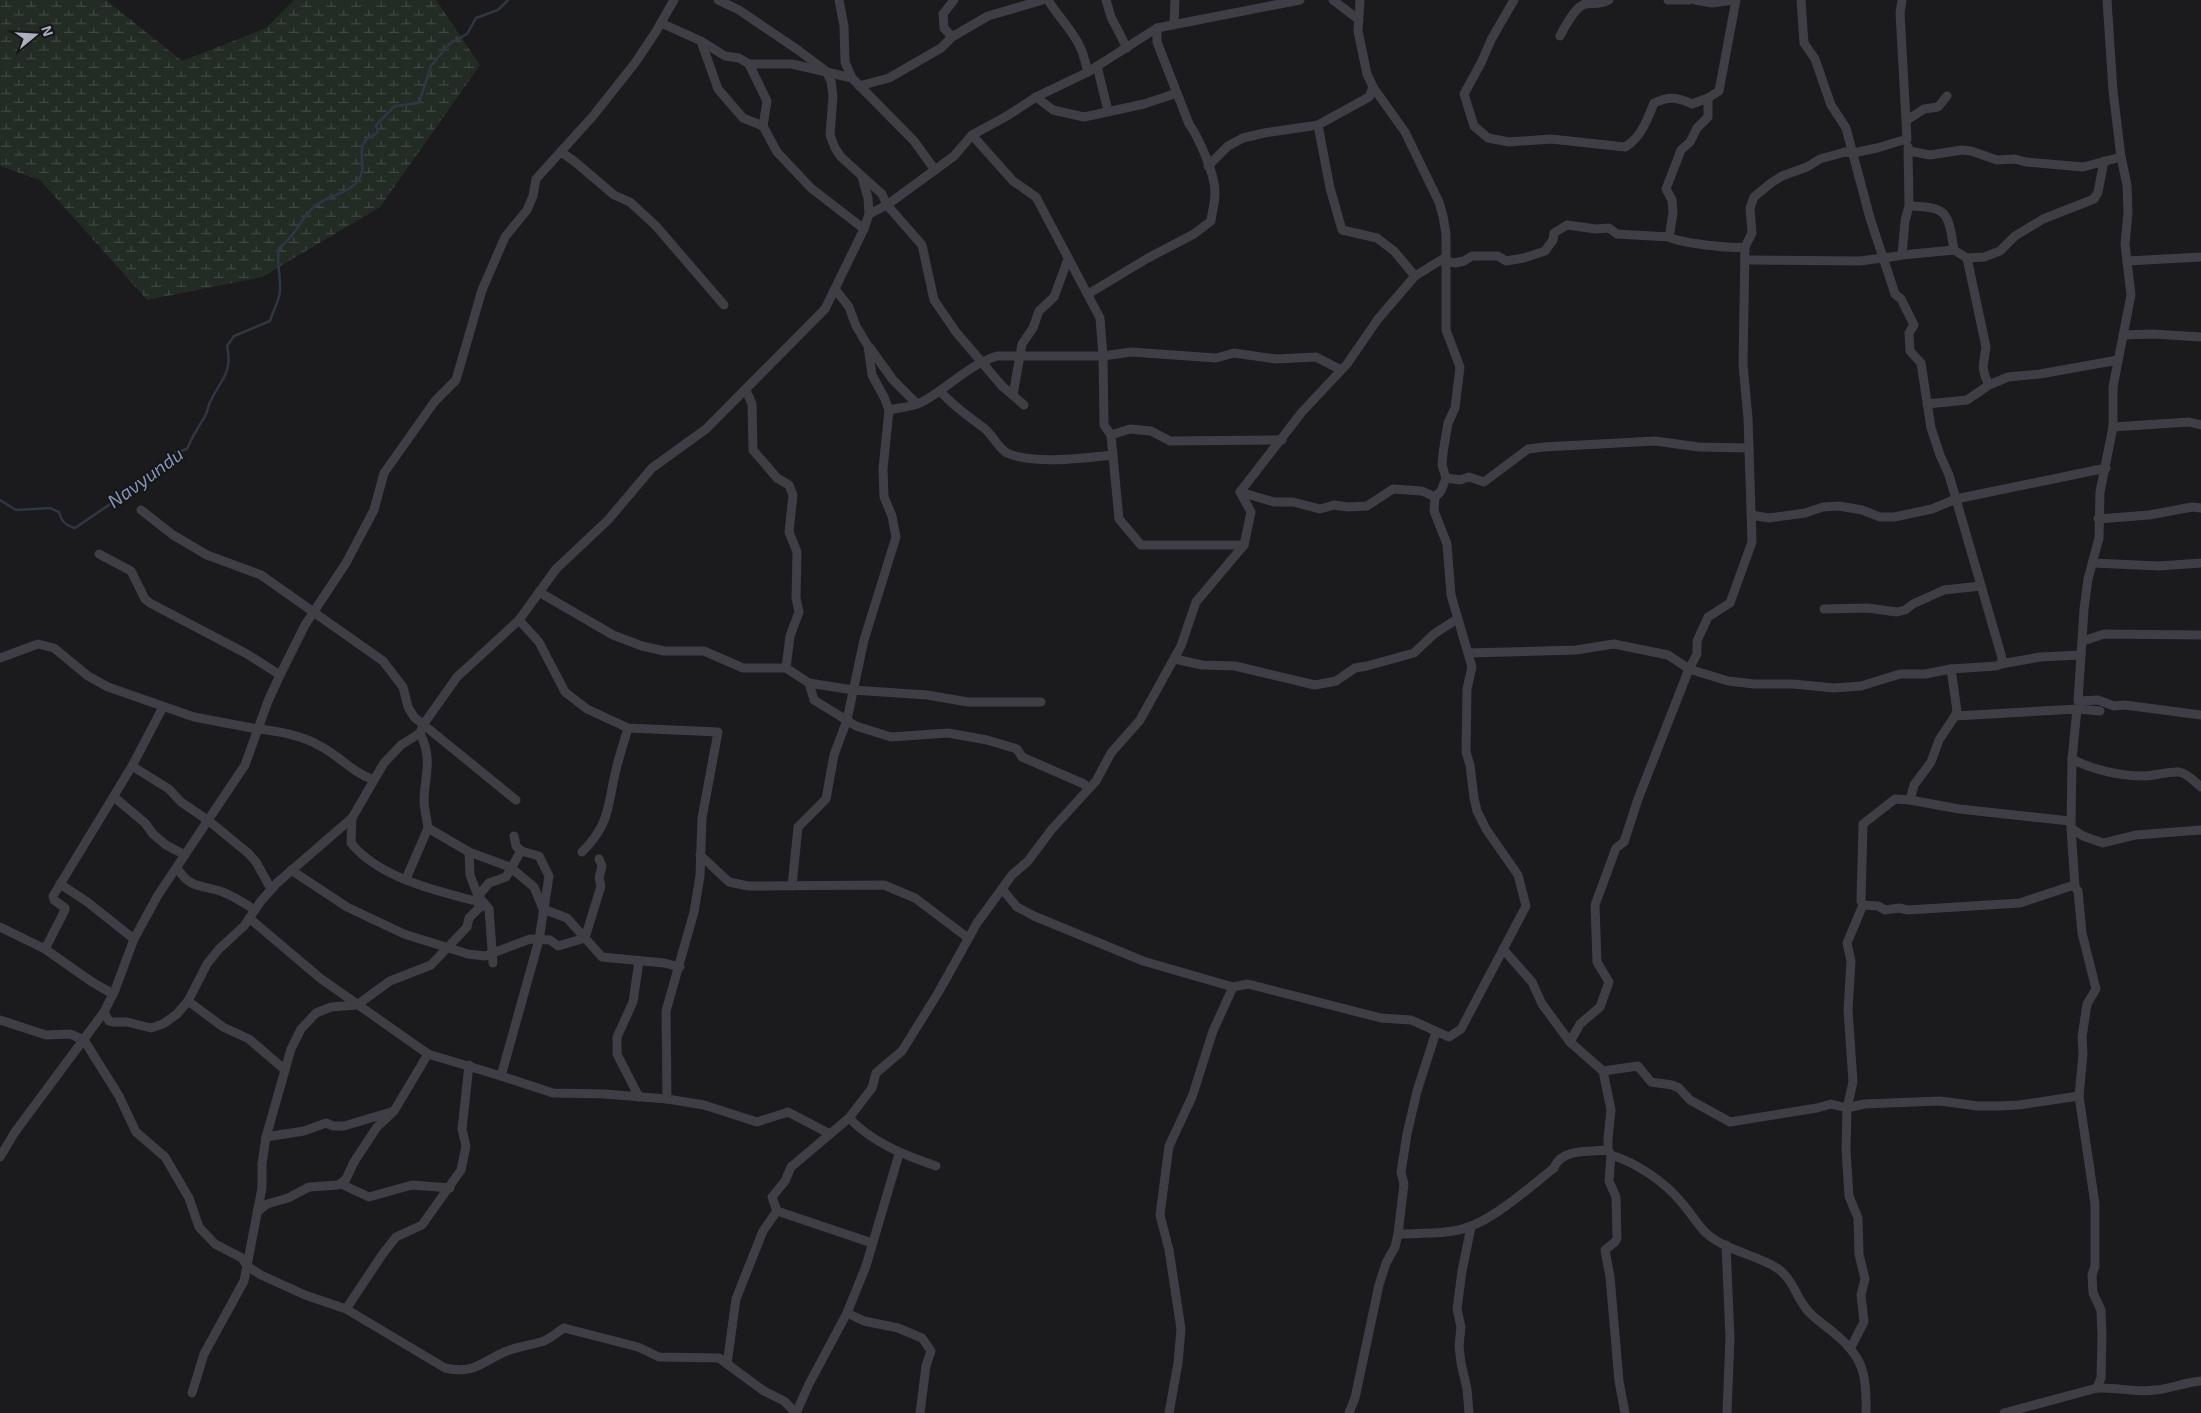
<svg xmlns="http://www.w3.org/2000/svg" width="2201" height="1413" viewBox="0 0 2201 1413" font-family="'Exo 2',sans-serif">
<defs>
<pattern id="wetland-marsh" width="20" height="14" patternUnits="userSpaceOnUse" patternTransform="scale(1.25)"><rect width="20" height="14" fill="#222c25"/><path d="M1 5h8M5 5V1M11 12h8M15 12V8" fill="none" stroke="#3f4843"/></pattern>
</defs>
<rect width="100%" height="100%" fill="#1b1b1d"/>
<polygon fill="url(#wetland-marsh)" points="0,0 106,0 182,61 266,28 294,0 436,0 480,65 380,207 262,277 147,300 40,180 0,166"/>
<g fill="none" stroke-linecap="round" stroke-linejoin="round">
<path stroke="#303642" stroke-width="2.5" d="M0 500 16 510 50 508 59 512C62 522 65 525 75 528L131 490 150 474 162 470 174 453 187 449C192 437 197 429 204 418 207 413 208 406 211 400 221 380 233 372 227 346L234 336 270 321C273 311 279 301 280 291 281 276 276 262 279 248 297 235 300 219 314 207 328 194 349 195 359 179 367 167 357 152 365 141 367 138 374 135 378 132L376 125 395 106 419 103 431 66 449 44 467 34 476 18 498 10 508 0"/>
<g stroke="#3e3e44" stroke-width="9">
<polyline points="718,0 739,10 798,50 826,71 831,81 833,96 830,135 835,148 841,157 882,194 887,205 922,245 934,300 956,332 1002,386 1024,405"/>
<polyline points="839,0 844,26 845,62 852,78"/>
<path d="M1048 0C1058 17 1073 30 1081 49 1084 56 1086 65 1088 72"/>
<polyline points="1106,0 1111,17 1127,48"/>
<polyline points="1333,0 1359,20"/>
<path d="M1514 0 1492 38 1481 63 1464 94 1474 126 1488 138 1509 142 1551 139 1625 147C1641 138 1647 120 1654 103 1669 96 1677 97 1692 104L1708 98 1719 91 1736 0"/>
<polyline points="1668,0 1689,0"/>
<polyline points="1695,0 1712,3 1733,0"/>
<polyline points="1801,0 1804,43 1815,59 1831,105 1846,128 1870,218 1895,294 1901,299 1914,325 1909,333 1910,351 1921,363 1931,428 1940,455 1949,475 2002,658 2001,664 1996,666 1951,669 1957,711 1955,716 1939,740 1931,762 1914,785 1910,800 1895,799 1863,824 1861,901 1863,905 1878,906 1885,910 1899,908 1908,910 2020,903 2071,886 2075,887 2078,891 2082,933 2096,989 2087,1004 2082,1037 2083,1054 2079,1096 2095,1204 2095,1266 2092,1275 2093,1293 2101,1310 2102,1336 2101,1378 2097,1388"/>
<polyline points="2107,0 2113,91 2121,157 2127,185 2128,213 2125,244 2131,295 2113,387 2113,427 2100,492 2099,538 2088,579 2084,609 2078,701 2098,700 2114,706 2125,705 2201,715"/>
<polyline points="661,23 701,41 725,56 739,58 749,64 792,64 852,78 914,141 935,170"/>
<polyline points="1174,24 1175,0"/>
<path d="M1560 36C1564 28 1576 6 1585 4 1594 2 1599 6 1609 0"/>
<polyline points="952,37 944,28 943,14 954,0"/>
<polyline points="701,41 718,89 743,118 763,126"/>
<polyline points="749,64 767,101 763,126 777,152 811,188 864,229"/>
<polyline points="1097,66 1108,111"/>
<polyline points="859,86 889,78 941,48 952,37 988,16 1043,0"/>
<polyline points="1036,97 1053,110 1084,117 1144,104 1177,93"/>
<polyline points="1907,120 1924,109 1938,107 1947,96"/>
<polyline points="1318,125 1330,188 1342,230 1377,238 1394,251 1415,276"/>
<polyline points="972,135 1013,181 1036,197 1100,318 1103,356 1104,425 1111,435 1119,519 1141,545 1244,545"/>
<path d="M1908 147 1909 206C1948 207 1948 212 1954 250"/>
<polyline points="1909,151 1930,155 1962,150 1971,151 1997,160 2015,159 2026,162 2083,167 2121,157"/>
<polyline points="561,152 574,161 614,195 630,202 656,226 724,305"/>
<polyline points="1208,166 1228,146 1243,138 1264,133 1318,125 1369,97 1373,87"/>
<polyline points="862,177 868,198 869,214"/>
<polyline points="1669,237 1673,213 1672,200 1666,189 1681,150 1690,142 1697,128 1708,117 1708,98"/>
<polyline points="1902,255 1954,250 1967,258 1984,257 2000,251 2015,236 2043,219 2094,199 2098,192 2104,161"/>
<polyline points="1967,258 1986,347 1983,367 1985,376 1989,385"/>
<polyline points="1745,260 1860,261 1898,256 1902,255 1905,221 1909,206"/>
<path d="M1446 261 1455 263 1464 261 1472 256H1498L1506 261 1524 258 1545 251 1553 240 1554 233 1567 225 1596 229 1609 228 1617 234 1669 237C1680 243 1731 249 1745 247L1752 233 1750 208 1754 197 1771 183 1782 176 1807 167 1820 159 1845 152 1853 153 1877 148 1907 139 1900 13 1902 0"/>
<polyline points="2127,261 2201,257"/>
<path d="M1088 294 1148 258 1194 234 1211 221C1212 212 1215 203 1215 194 1216 176 1199 138 1189 124L1157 42V28"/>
<polyline points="2123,335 2153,334 2201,337"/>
<polyline points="870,348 893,380 917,404"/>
<polyline points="746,390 752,404 753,450 777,478 789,485 793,495 789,532 797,552 796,598 799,612 790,636 786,668"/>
<path d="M940 391C956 409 966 414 984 428 992 434 998 448 1007 453 1033 465 1085 458 1113 455"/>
<polyline points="1013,395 1022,344 1033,328 1039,311 1054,297 1068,259"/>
<polyline points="1927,404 1967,400 1989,385 2008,377 2040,374 2118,360"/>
<path d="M889 410C898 408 911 407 920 403 947 389 968 365 997 356H1103L1131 352 1216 358 1234 353 1276 359 1316 357 1341 370"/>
<polyline points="2113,427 2189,422 2201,425"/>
<polyline points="1111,435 1130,429 1151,431 1170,441 1282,440"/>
<polyline points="1446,478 1460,480 1469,477 1484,482 1528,449 1544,447 1655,441 1699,447 1749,448"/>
<polyline points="1240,492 1274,502 1293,502 1320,509 1334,505 1348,507 1367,506 1393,489 1422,491 1435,497"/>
<polyline points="141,510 173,535 207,555 261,575 383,661 403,687 408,707 414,717 516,800"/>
<polyline points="1751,515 1769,518 1805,513 1823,507 1839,506 1862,510 1880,517 1894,517 1932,509 1956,499 2106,468"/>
<polyline points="2098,519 2149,515 2192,507 2201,508"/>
<polyline points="99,554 131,571 145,599 150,603 247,654 280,675"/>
<polyline points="2093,563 2159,566 2201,563"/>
<polyline points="539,592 613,635 642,646 664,651 704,651 743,668 786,668 809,683 853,690 927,695 968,702 1041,702"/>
<polyline points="1824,609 1868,608 1897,612 1905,610 1913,604 1944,590 1981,586"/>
<polyline points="519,620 539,642 565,692 587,709 628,728 718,732 702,818 700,876 694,912 666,1011 667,1099"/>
<polyline points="2083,641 2104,634 2201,635"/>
<polyline points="1468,653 1576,650 1614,644 1668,655 1689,669 1728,681 1754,684 1793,684 1834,688 1861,686 1900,674 1925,674 1951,669"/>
<path d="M0 658 38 644 54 648 88 676 108 687 194 717 252 728C275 731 301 734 322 747 342 758 350 771 374 780"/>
<polyline points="1175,659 1202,665 1235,666 1315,685 1336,681 1355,668 1367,666 1414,653 1434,634 1457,619"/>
<polyline points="2001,664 2040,657 2081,655"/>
<polyline points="809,683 814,700 856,726 891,737 948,733 987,740 1017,749 1022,757 1084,784 1087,788"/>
<polyline points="2100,711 2077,709 2072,759 2071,828 2083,836 2103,843 2136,835 2201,830"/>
<polyline points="1955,716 2077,709"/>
<path d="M420 733C433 760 425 773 424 800 424 809 427 819 428 828L469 852 510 867 534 887 543 909 567 918 602 957 664 963 680 967"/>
<path d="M2072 759C2093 770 2120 776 2144 776 2155 776 2167 771 2179 772 2187 773 2195 782 2201 787"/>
<polyline points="132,766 169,789 181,802 209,821 248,853 256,862 271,889"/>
<polyline points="114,797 145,823 153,834 166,845 185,855"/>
<polyline points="1910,800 1959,809 2070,821"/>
<path d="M352 818 351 843C379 878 437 891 479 902L489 909"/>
<polyline points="2071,828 2075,887"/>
<polyline points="469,852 470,875 478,896 489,909 493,963"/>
<path d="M582 852C611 823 607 806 616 770 619 756 624 742 628 728"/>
<polyline points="700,855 729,882 748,886 884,885 915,898 968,938"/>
<path d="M177 868C190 888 199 885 220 891 232 895 244 903 255 910"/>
<polyline points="291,870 347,907 404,934 468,954 485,956 530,939 550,940 558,946 585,938 601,886 599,878 602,866 599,859"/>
<polyline points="406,879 428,828"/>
<polyline points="60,884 86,901 134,939"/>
<polyline points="792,886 798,827 826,799 834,755 847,720 864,640 896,537 892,516 884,497 883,469 889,410 884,397 872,375 868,346 856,326 849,307 835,289"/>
<polyline points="1003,890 1017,907 1034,916 1143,961 1233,987 1248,984 1381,1018 1411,1020 1449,1037 1461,1029 1526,906 1518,875 1486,829 1477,811 1474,798 1470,765 1466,752 1467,689 1472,667 1451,595 1447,544 1434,511 1435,497 1441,491 1446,478 1442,465 1443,453 1448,423 1455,408 1460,367 1446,330 1446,234 1443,216 1439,202 1405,132 1373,87 1367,74 1358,31 1360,0"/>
<polyline points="249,918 320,978 428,1054"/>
<polyline points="0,927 45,949 92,982 113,994"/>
<polyline points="45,949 65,910 65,908 54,900 53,896 132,766 163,707"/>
<path d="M1503 949 1532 982 1542 1004 1570 1042 1603 1071 1611 1110 1608 1139V1150L1611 1155C1637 1163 1665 1182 1682 1203 1690 1212 1697 1224 1706 1233 1726 1251 1755 1254 1777 1268 1793 1279 1796 1297 1808 1311 1815 1319 1826 1326 1834 1333 1864 1357 1867 1376 1866 1413"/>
<polyline points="188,1001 223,1027 249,1039 285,1070"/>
<polyline points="104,1012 109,1021 113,1022 127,1022 151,1028 163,1024 177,1014 188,1001 207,964 219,949 244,926 261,901 277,883 352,818 384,763 401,745 420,733 423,725 457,677 519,620 556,569 608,520 652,468 706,429 825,309 864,229 869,214 887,205 954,156 972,135 1007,116 1036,97 1088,72 1157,28 1300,0"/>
<path d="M0 1020 46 1035 70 1034 84 1040 119 1096 136 1132 165 1157 189 1198 199 1227 215 1244 242 1258 247 1266 261 1275 305 1295 346 1309 445 1368C475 1375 482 1361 507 1351 518 1347 530 1345 541 1342 549 1340 557 1332 564 1328L638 1347 659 1357 719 1358 764 1391 784 1401 796 1413"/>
<polyline points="1570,1042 1580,1024 1600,1007 1609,982 1597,962 1595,905 1616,848 1624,842 1638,799 1689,669 1697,654 1697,641 1708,617 1730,603 1752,542 1748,418 1743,365 1745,247"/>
<polyline points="1603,1071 1638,1066 1651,1082 1672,1085 1679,1088 1690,1100 1730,1122 1817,1108 1831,1104 1847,1108 1864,1104 1940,1101 1978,1106 1997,1106 2019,1105 2079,1096"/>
<polyline points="501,1076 553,1093 605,1094 667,1099 704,1105 757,1122 788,1112 830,1134"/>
<polyline points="639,1097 617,1054 617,1037 633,1002 639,961"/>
<path d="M849 1118C873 1143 904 1155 936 1166"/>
<polyline points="266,1137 304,1131 326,1123 333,1126 344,1126 391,1112"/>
<polyline points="1611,1155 1609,1181 1616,1197 1617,1238 1615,1242 1605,1250 1610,1277 1619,1381 1625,1413"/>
<polyline points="0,1157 15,1132 104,1012 115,990 134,939 158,895 245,765 268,701 280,675 305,625 346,563 374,510 384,473 435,401 456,380 482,290 505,237 527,210 533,196 536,179 593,116 635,63 655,33 674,0"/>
<polyline points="341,1184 369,1197 412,1185 450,1188"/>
<polyline points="777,1211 872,1243"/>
<polyline points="257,1212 267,1204 288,1198 309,1187 338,1185 346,1179 354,1162 377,1127 394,1111 428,1054 501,1076 539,940 549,876 539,856 521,851"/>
<path d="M1398 1234C1421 1233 1450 1235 1471 1226 1498 1216 1531 1186 1554 1168 1561 1148 1590 1152 1608 1150"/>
<polyline points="1726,1245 1730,1338 1727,1413"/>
<polyline points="346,1309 382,1255 396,1237 422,1225 461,1170 466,1146 462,1129 469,1065"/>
<polyline points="847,1313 864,1321 898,1328 922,1338 931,1351 926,1366 920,1413"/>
<polyline points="1851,1347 1864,1322 1861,1295 1865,1279 1859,1254 1858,1218 1849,1196 1846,1150 1847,1108 1853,1082 1848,1010 1851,961 1847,943 1863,905"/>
<polyline points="727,1364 736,1299 763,1231 777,1211 772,1197 785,1181 791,1167 849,1118 872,1088 876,1073 902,1051 938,993 977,923 1012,875 1028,861 1052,829 1096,781 1111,753 1140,720 1181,646 1196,602 1244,545 1251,512 1240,492 1302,412 1347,364 1378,319 1415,276 1446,257"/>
<polyline points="192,1393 204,1354 244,1281 262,1188 262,1164 266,1137 291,1049 301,1029 316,1013 331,1007 357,1005 390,981 431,965 467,927 469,918 479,908 478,896 489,883 506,877 521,851 516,846 514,836"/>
<polyline points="796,1413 809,1384 847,1313 866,1266 899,1154"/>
<polyline points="1169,1413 1178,1363 1181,1329 1169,1250 1160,1215 1169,1146 1192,1097 1213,1031 1233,987"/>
<polyline points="1349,1413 1355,1398 1379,1285 1386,1263 1395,1247 1398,1234 1404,1184 1401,1172 1407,1134 1417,1091 1436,1032"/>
<polyline points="1469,1413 1467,1389 1461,1363 1459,1346 1461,1327 1457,1309 1462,1271 1471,1227"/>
<path d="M2004 1413 2097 1388C2118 1387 2134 1393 2155 1390 2171 1389 2185 1382 2201 1381"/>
</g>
</g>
<g text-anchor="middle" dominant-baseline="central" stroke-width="4" stroke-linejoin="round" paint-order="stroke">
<g font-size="19" font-style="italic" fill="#8595b7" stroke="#161618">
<text transform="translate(145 477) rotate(-36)">Navyundu</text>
</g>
</g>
<g transform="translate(35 35) rotate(72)" stroke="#161618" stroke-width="4" paint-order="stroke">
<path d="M0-4L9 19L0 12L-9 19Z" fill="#adafbd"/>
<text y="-8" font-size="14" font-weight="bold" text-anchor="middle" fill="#adafbd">N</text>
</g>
</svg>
